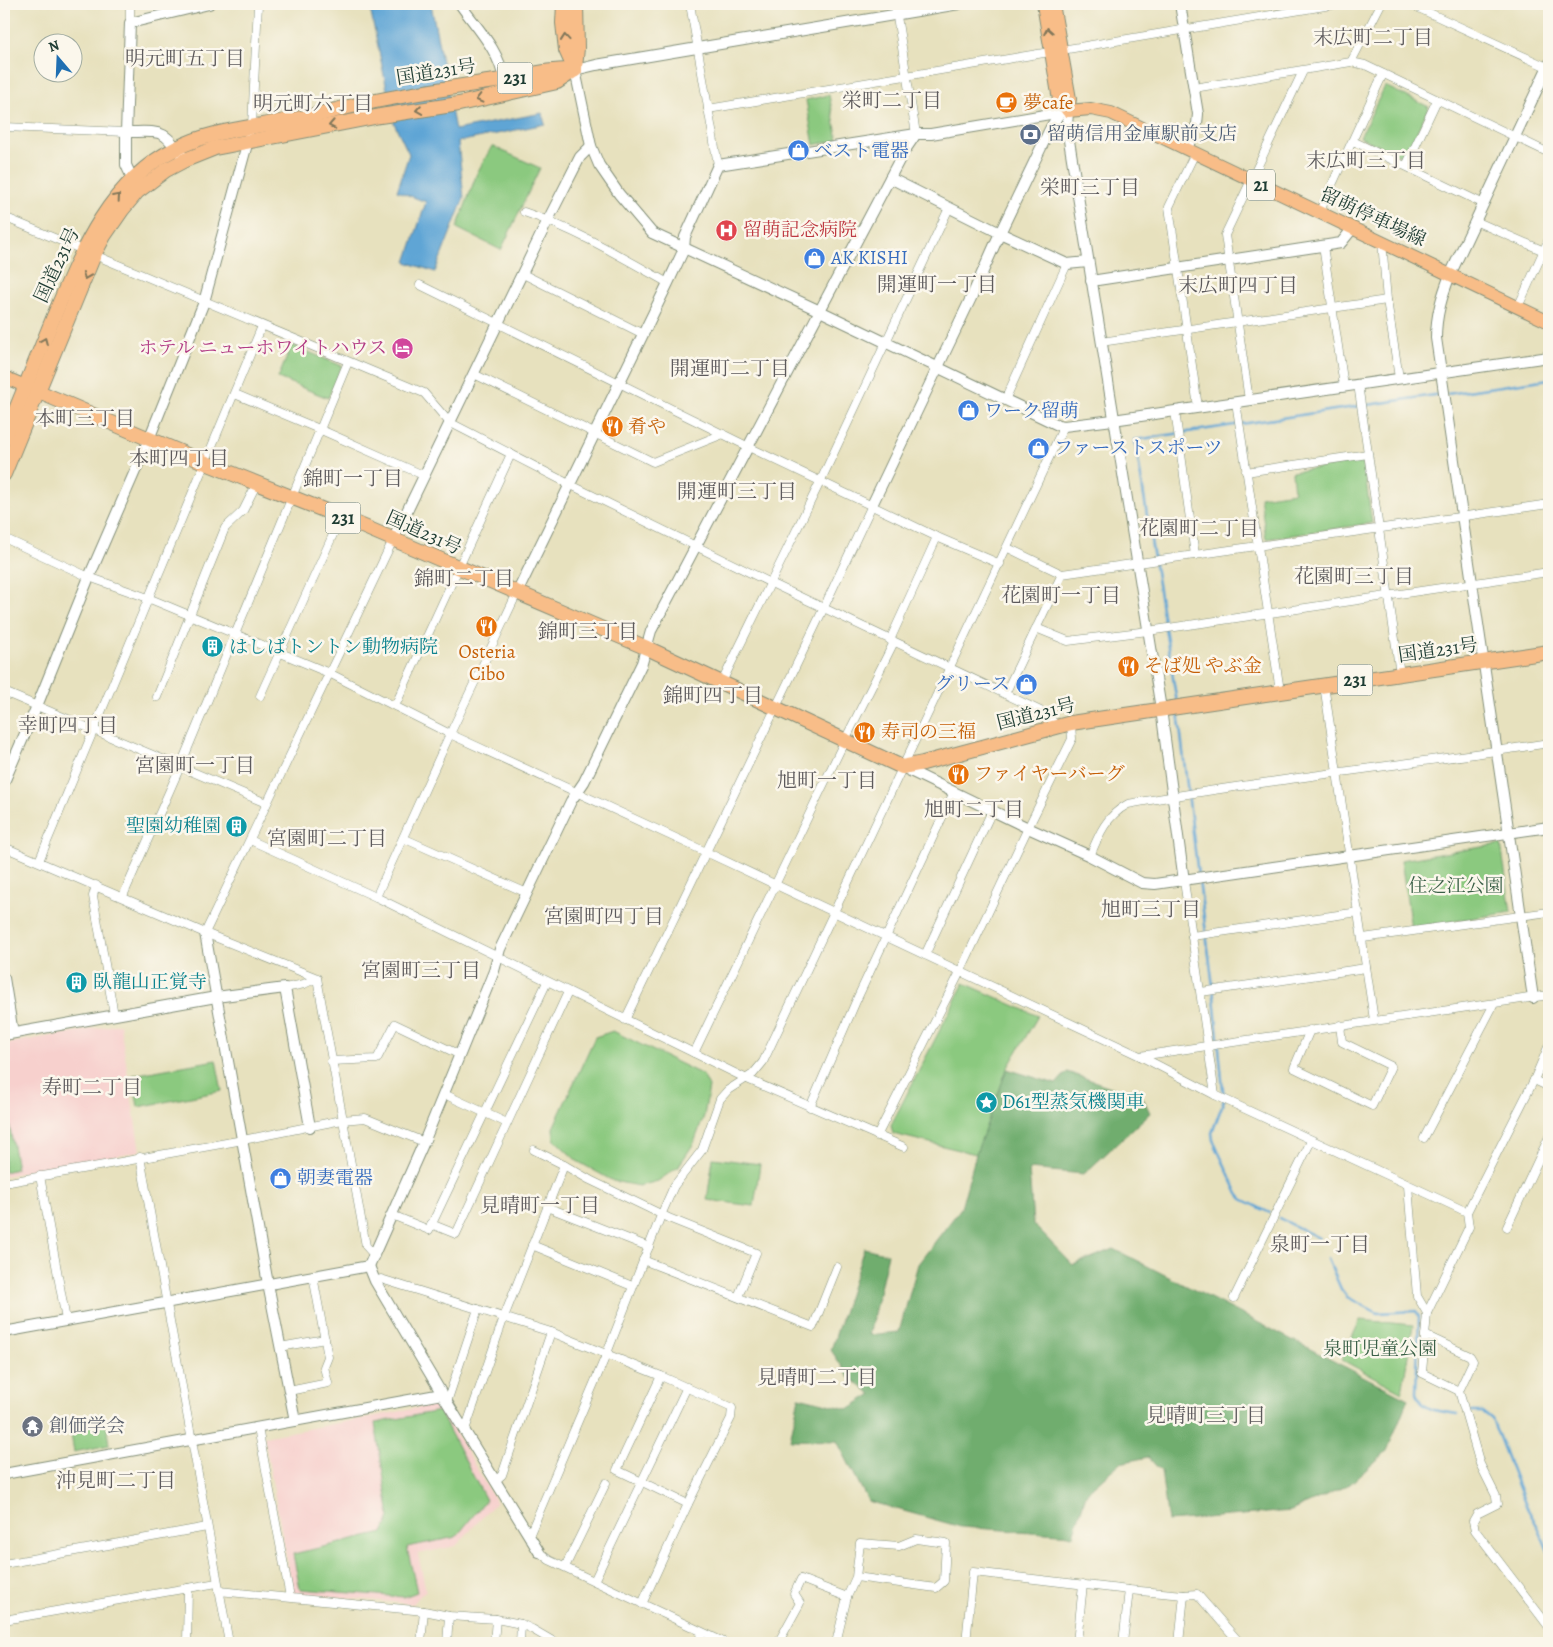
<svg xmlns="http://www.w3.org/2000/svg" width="1553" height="1647" viewBox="0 0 1553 1647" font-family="Alegreya,'Noto Serif JP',serif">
<rect width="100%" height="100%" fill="#fbf7ec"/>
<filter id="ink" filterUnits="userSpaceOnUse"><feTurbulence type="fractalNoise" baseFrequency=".02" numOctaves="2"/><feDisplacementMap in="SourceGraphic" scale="10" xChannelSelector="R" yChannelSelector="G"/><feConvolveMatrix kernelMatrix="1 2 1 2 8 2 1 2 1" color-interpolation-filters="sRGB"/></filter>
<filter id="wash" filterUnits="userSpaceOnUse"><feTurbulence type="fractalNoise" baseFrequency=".0096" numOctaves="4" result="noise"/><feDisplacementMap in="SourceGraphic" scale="20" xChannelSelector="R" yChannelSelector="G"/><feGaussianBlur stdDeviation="1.12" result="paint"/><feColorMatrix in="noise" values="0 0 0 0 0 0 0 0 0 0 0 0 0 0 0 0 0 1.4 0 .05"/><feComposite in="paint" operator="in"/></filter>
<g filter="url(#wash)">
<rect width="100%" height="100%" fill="#e7e1be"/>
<g fill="#f7d0cd">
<polygon points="120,1024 140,1151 4,1176 4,1044"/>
<polygon points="439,1404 496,1502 456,1546 418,1554 426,1590 412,1604 293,1593 264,1437"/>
</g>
<g fill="#8bc97f" stroke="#55835a">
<polygon points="1385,86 1429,107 1404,158 1360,137"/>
<polygon points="829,95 838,140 814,145 806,100"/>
<polygon points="492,146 540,168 501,250 457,228 477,173"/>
<polygon points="292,345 342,366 328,398 278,378"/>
<polygon points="1363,461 1372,523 1266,539 1260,497 1294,492 1292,472"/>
<polygon points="1501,844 1511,912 1411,928 1401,860"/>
<polygon points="964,983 1038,1016 1007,1069 976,1154 893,1134 891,1125"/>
<polygon points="613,1031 703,1075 709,1087 704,1116 694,1143 678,1167 658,1181 639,1186 613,1181 577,1161 554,1139 553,1128 595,1037"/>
<polygon points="216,1060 222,1091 138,1107 133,1075"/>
<polygon points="4,1093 17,1169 4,1172"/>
<polygon points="713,1158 760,1164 754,1206 707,1200"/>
<polygon points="1360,1320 1413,1325 1402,1392 1342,1360"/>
<polygon points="439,1411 486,1500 456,1537 407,1547 417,1592 404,1597 300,1589 293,1554 383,1533 390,1517 375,1423"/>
<polygon points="106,1422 109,1445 74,1452 70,1428"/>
</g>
<polygon fill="#70ad6e" stroke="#487551" points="1007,1069 1056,1084 1067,1072 1143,1098 1150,1113 1084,1174 1029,1169 1033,1224 1073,1265 1114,1249 1408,1399 1387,1451 1350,1484 1291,1511 1168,1521 1161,1471 1148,1457 1120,1463 1087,1492 1073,1535 961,1527 868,1501 837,1441 790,1440 799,1397 848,1409 872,1394 849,1377 831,1350 864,1248 888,1254 869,1335 899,1332 918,1264 961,1208 976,1154"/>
<polygon fill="#5fa5d5" stroke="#3f7184" points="369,4 431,4 455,130 542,113 545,124 458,142 464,198 435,272 406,262 426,202 397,191 409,154 394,123"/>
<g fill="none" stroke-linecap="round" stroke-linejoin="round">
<g stroke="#5fa5d5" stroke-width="2.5">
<polyline points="1447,394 1549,379"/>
<polyline points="1177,703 1135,440 1441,394"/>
<polyline points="1178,711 1198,875"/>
<polyline points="1199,880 1213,986 1224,1100 1212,1133 1213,1140 1238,1194 1242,1199 1270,1213"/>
<polyline points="1279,1218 1319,1238"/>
<polyline points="1328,1259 1341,1289 1347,1297 1378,1313 1416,1311 1419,1316 1416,1393 1422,1404 1433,1410 1457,1414"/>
<polyline points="1471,1412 1483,1412 1492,1419 1526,1506 1538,1527 1549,1553"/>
</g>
</g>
</g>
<g filter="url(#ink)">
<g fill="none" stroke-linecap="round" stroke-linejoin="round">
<defs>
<g id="minor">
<polyline points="690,4 718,165"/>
<polyline points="895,4 916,134"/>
<polyline points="1410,4 1549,68"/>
<polyline points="130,23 130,4"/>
<polyline points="1351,62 1381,4"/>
<polyline points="1194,88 1351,62 1365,65 1549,153"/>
<polyline points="708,109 1337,4"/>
<polyline points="252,126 258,4"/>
<polyline points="4,127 126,132"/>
<polyline points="1353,141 1484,204"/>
<polyline points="1195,153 1169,207 1198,407"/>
<polyline points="1406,166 1437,100"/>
<path d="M524 212C575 229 622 257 668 283"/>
<polyline points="1319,213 1383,74"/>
<polyline points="4,217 424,393 449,422 569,484 771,583 1047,714 1057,727"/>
<polyline points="1475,221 1544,251"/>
<polyline points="1382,242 1387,300 1399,378"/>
<polyline points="1323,246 1344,386"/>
<polyline points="523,274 643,334"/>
<polyline points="420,285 757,451 937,537 1000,564"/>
<polyline points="1518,307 1549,239"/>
<polyline points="1101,342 1387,300"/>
<polyline points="474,374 653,462 723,434"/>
<polyline points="1358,384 1400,674"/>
<polyline points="235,394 319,429 423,475"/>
<polyline points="1005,400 1067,264"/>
<polyline points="1249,400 1225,235 1303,71"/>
<polyline points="1236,402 1280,691"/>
<polyline points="1175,411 1195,555"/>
<polyline points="1246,472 1368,454"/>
<polyline points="4,538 89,577 148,598 329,673 450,734 706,852 1140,1056 1215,1095 1467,1212"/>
<polyline points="1008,548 1062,574 1549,504"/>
<polyline points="1036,628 1068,641 1148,631 1549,572"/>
<polyline points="890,640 937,537"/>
<polyline points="722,682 821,480 949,208"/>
<polyline points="1324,685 1374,1020"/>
<polyline points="4,692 266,803"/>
<polyline points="1005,694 1062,574"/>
<polyline points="260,696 341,517"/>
<polyline points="157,697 225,528 243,511 257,483"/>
<polyline points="395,706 511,454"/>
<polyline points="403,838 527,893"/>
<polyline points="250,840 376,897 745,1078 904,1147"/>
<polyline points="4,847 205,933 317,978 366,1246 375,1256"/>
<path d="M1090 856C1099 834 1106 816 1128 804 1268 779 1409 765 1549 743"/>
<polyline points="39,861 262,326"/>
<polyline points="1184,881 1215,1095"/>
<polyline points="96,885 93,896 114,1015"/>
<polyline points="123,896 180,767 348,362"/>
<polyline points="376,897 450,734 517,593"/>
<polyline points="205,933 393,540"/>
<polyline points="1192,936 1359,912"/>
<polyline points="1363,938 1549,912"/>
<polyline points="925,955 992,811"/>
<polyline points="285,988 304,984 317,978"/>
<polyline points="1201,992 1366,968"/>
<polyline points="625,1020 819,618 872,505"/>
<polyline points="1310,1030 1294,1068 1372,1106 1391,1066 1342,1042 1340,1025"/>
<polyline points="694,1053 845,740 894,642"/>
<polyline points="1140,1056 1549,995"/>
<polyline points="331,1061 377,1059 395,1024 460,1055"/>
<polyline points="1534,1080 1549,1087"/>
<polyline points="444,1094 507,1123"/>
<polyline points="810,1107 857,999 954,792"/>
<polyline points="877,1136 960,972 1028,828 1072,739 1071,723"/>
<polyline points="1424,1138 1494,1004"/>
<polyline points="534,1150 564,1165 590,1180 671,1219 756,1253 738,1297"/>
<polyline points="140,1157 229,1643"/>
<polyline points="40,1176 66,1320"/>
<polyline points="4,1183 243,1140 342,1120 365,1118 424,1142"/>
<polyline points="1408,1186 1417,1296 1427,1313 1422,1373 1459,1391 1480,1464 1496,1496 1497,1504 1477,1514 1473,1521 1475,1530 1549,1627"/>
<polyline points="547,1207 649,1247"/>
<polyline points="392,1215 429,1230 547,982"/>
<polyline points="431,1224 456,1234 568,992"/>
<polyline points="1507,1227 1549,1137"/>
<polyline points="532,1245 632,1286"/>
<polyline points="643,1260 813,1327 837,1267"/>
<polyline points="375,1281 381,1279 551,1332 661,1376 732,1408 731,1418 688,1504 642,1604"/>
<polyline points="1234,1298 1311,1141"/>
<polyline points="1427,1313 1469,1227 1467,1212 1534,1080 1549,1045"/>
<polyline points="1425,1335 1470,1356 1473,1361 1459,1391"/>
<polyline points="280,1347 325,1339"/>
<polyline points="661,1376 617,1470 688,1504"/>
<polyline points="289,1391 328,1383 324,1367 328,1357 313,1276"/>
<polyline points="447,1402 478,1309"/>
<polyline points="258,1428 290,1597"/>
<polyline points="465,1430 504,1317 564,1165"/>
<polyline points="495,1481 502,1475 551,1332"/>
<polyline points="529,1536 607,1353 662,1213 674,1186 702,1150 720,1099 728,1090 753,1074 763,1062 1064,426"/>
<polyline points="539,1552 549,1560 726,1643"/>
<polyline points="4,1564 207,1527"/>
<polyline points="565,1567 606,1483"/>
<polyline points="594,1581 687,1387"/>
<polyline points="219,1591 424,1611 449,1616 496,1619 521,1624 532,1629 556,1643"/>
<polyline points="4,1620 217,1583"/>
<polyline points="187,1643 188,1588"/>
<polyline points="421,1643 424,1611"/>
<polyline points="447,1643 449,1616"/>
<polyline points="494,1643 496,1619"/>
<polyline points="520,1643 521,1624"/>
<polyline points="696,1643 703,1633"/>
<polyline points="778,1643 800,1603 794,1594 801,1579 847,1597"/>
<polyline points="836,1643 847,1597 856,1577 860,1543 899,1546 916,1539 946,1543 944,1581 936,1588 856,1577"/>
<polyline points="966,1643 973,1572 1129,1590 1184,1595 1197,1594 1240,1643"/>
<polyline points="1077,1643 1083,1584"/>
<polyline points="1123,1643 1129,1590"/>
<polyline points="1179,1643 1184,1595"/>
</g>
<g id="tertiary">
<path d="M460 4C476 27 500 51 504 80"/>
<polyline points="959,4 596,65 575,70 591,146 599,165 619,194 652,233 820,311 1058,425 1064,426 1113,420 1549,357"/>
<polyline points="1180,4 1198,114 1197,124 1187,149"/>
<path d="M126 132C164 132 162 128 185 160"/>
<polyline points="890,178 1000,233 1067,264 1088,262"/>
<polyline points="133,180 126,165 126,132 130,23 209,4"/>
<polyline points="1091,281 1341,243 1353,228"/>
<polyline points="872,505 971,298 1000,233 1050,129 1060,112"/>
<polyline points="393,540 548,220 580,157 591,146"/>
<polyline points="517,593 668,283 684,249 685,237 718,165 916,134 931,134 1068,111 1067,128 1161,709 1184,881"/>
<polyline points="902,767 1028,828 1090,856 1142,883 1155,884 1549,827"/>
<polyline points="4,782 37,706 89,577 149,439 204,302 249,137"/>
<polyline points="205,933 268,1284 295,1421"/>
<polyline points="4,978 13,1033"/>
<path d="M1533 998 1436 338C1436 315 1442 296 1450 275L1549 64"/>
<polyline points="4,1035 216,997 285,988 310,1127"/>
<polyline points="369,1266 424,1142 494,971 500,949 571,801 584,782 642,663 651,631 903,153 916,134"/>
<polyline points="369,1266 375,1281 442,1394 539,1552"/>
<polyline points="4,1332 369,1266"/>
<polyline points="4,1474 442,1394"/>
</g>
<g id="primary">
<polyline points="1043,4 1059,100 1068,111"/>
<polyline points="1053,4 1070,99 1068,111"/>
<polyline points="1068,111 1091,109 1111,113 1549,322"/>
<polyline points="4,377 25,386"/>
</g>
<g id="trunk">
<polyline points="564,4 563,23 566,50 575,70"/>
<polyline points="575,68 577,48 576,4"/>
<polyline points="25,386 206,463 341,517 647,648 902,767 923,763 1071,723 1549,652"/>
<path d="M4 439C21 398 37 357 54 316 81 252 109 182 175 149 209 131 248 128 285 121 306 118 327 112 348 107 398 95 449 88 501 80 527 76 547 69 575 70"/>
<polyline points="4,474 94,255 104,236 122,210 137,192 166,170 185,160 215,148 380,116 459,104 557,82 575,70"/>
</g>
</defs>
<use href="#minor" stroke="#838f79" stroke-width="9"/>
<use href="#tertiary" stroke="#838f79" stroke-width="12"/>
<use href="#primary" stroke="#838f79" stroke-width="14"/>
<use href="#trunk" stroke="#838f79" stroke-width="16"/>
<use href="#minor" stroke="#fff" stroke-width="8"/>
<use href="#tertiary" stroke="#fff" stroke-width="10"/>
<use href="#primary" stroke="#f8bd88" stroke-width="12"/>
<use href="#trunk" stroke="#f8bd88" stroke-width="14"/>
</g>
<defs><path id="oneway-chevron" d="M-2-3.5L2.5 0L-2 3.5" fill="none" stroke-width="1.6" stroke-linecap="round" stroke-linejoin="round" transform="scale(1.25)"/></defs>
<g stroke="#81775a">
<use href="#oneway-chevron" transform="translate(1048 31) rotate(-100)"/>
<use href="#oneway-chevron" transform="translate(565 38) rotate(-95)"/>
<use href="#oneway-chevron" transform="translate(479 99) rotate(166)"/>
<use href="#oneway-chevron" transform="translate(419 110) rotate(171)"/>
<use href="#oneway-chevron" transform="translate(332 125) rotate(169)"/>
<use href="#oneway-chevron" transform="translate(117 197) rotate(-49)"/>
<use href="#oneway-chevron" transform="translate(86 276) rotate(112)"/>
<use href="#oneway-chevron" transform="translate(44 341) rotate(-67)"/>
</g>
</g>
<defs>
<symbol id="cafe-disc" viewBox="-11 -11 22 22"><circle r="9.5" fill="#e8710a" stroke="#fbf7ec"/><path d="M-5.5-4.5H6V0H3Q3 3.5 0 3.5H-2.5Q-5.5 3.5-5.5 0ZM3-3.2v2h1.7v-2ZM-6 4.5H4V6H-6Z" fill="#fff"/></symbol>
<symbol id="bank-disc" viewBox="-11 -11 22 22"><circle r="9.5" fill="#5c6f8a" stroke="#fbf7ec"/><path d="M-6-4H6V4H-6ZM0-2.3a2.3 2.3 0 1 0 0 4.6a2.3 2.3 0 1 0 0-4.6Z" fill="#fff"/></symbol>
<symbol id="shop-disc" viewBox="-11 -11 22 22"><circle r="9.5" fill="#3f7fe0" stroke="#fbf7ec"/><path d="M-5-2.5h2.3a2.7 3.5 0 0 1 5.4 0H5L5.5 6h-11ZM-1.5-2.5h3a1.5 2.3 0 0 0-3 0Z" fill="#fff"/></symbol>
<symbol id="hospital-disc" viewBox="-11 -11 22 22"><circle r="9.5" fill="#e0444e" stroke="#fbf7ec"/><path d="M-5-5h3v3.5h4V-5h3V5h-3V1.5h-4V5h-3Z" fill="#fff"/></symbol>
<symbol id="hotel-disc" viewBox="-11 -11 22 22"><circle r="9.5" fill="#d1479c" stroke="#fbf7ec"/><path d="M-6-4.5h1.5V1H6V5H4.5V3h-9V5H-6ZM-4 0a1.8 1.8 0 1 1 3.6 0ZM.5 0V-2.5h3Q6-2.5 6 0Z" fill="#fff"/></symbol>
<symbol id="restaurant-disc" viewBox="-11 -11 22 22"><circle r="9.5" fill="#e8710a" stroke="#fbf7ec"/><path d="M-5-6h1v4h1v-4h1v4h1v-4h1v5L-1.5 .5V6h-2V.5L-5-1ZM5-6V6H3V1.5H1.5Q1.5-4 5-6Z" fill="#fff"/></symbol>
<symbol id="building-disc" viewBox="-11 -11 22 22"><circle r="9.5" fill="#0f9aa8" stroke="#fbf7ec"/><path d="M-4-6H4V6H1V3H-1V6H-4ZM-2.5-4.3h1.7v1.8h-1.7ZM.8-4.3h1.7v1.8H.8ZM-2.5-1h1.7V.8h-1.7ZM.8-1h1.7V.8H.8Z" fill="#fff"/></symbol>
<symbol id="sight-disc" viewBox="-11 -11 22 22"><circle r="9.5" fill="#0f9aa8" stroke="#fbf7ec"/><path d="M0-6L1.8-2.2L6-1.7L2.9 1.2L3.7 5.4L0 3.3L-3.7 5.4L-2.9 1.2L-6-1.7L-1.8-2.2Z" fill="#fff"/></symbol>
<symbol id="temple-disc" viewBox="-11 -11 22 22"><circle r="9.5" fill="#6b7280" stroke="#fbf7ec"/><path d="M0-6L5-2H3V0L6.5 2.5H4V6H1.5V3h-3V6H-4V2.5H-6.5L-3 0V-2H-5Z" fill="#fff"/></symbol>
</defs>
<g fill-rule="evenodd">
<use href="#cafe-disc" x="994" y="90" width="25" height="25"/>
<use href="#bank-disc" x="1018" y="122" width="25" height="25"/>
<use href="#shop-disc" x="786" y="138" width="25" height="25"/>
<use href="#hospital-disc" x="714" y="218" width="25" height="25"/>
<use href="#shop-disc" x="802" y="246" width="25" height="25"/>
<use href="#hotel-disc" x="390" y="336" width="25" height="25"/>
<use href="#shop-disc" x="956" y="398" width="25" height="25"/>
<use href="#restaurant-disc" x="600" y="414" width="25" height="25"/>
<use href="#shop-disc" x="1026" y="436" width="25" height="25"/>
<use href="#restaurant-disc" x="474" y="614" width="25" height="25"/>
<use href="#building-disc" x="200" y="634" width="25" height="25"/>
<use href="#restaurant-disc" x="1116" y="654" width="25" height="25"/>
<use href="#shop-disc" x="1014" y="672" width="25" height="25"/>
<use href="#restaurant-disc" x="852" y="720" width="25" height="25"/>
<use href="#restaurant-disc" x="946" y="762" width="25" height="25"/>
<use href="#building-disc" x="224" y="814" width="25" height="25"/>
<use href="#building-disc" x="64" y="970" width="25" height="25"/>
<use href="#sight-disc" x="974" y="1090" width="25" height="25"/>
<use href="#shop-disc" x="268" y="1166" width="25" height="25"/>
<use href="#temple-disc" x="20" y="1414" width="25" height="25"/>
</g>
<g text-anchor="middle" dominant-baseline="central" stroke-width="5" stroke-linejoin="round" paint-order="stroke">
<g fill="#fbf7ec" stroke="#61756b" stroke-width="1">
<rect x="497.5" y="62.5" width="35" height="31" rx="4"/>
<rect x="1247" y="169.5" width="28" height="31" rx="4"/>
<rect x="325.5" y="502.5" width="35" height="31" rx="4"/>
<rect x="1337.5" y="664.5" width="35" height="31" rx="4"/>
</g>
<g font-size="18" font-weight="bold" fill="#1f3d34">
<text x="515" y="78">231</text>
<text x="1261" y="185">21</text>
<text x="343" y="518">231</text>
<text x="1355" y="680">231</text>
</g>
<g font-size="19" fill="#1f3d34" stroke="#fbf7ec">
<text transform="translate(436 72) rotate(-9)">国道231号</text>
<text transform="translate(1373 217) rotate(25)">留萌停車場線</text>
<text transform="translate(57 265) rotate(-65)">国道231号</text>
<text transform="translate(424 533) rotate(24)">国道231号</text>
<text transform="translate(1438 650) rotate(-8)">国道231号</text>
<text transform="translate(1036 714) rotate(-14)">国道231号</text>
</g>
<g font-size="19" fill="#c56008" stroke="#fbf7ec" text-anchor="start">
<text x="1023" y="103">夢cafe</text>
<text x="628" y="427">肴や</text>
<text x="487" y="652" text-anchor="middle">Osteria<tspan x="487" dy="22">Cibo</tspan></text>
<text x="1144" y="666">そば処 やぶ金</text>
<text x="881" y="732">寿司の三福</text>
<text x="974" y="774">ファイヤーバーグ</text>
</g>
<g font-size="19" fill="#4e5e75" stroke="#fbf7ec" text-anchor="start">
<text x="1047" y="134">留萌信用金庫駅前支店</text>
</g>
<g font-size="19" fill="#366cbe" stroke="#fbf7ec" text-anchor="start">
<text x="814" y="151">ベスト電器</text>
<text x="831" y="258">AK KISHI</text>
<text x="984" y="411">ワーク留萌</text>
<text x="1054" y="448">ファーストスポーツ</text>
<text x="1010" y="684" text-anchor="end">グリース</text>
<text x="297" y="1178">朝妻電器</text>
</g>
<g font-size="19" fill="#be3a42" stroke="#fbf7ec" text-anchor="start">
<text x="743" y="230">留萌記念病院</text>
</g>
<g font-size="19" fill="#b23c85" stroke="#fbf7ec" text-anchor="end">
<text x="387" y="348">ホテル ニューホワイトハウス</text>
</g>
<g font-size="19" fill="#0d838f" stroke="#fbf7ec" text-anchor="start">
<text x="229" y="647">はしばトントン動物病院</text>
<text x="221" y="826" text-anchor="end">聖園幼稚園</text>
<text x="93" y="982">臥龍山正覚寺</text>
<text x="1002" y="1102">D61型蒸気機関車</text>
</g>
<g font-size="19" fill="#3a6047" stroke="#fbf7ec">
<text x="1456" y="886">住之江公園</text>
<text x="1380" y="1349">泉町児童公園</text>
</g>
<g font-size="19" fill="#5b616d" stroke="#fbf7ec" text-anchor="start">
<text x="49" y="1426">創価学会</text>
</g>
<g font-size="20" fill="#5d5a5c" stroke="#fbf7ec">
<text x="1373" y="37">末広町二丁目</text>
<text x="185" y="58">明元町五丁目</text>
<text x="892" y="100">栄町二丁目</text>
<text x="313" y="103">明元町六丁目</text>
<text x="1366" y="160">末広町三丁目</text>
<text x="1090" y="187">栄町三丁目</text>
<text x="937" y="284">開運町一丁目</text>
<text x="1238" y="285">末広町四丁目</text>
<text x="730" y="368">開運町二丁目</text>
<text x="85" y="418">本町三丁目</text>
<text x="179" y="458">本町四丁目</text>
<text x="353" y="478">錦町一丁目</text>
<text x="737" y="491">開運町三丁目</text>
<text x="1199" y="528">花園町二丁目</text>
<text x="1354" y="576">花園町三丁目</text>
<text x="464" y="578">錦町二丁目</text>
<text x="1061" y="595">花園町一丁目</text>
<text x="588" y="631">錦町三丁目</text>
<text x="713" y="695">錦町四丁目</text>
<text x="68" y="725">幸町四丁目</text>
<text x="195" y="765">宮園町一丁目</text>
<text x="827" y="780">旭町一丁目</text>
<text x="974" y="809">旭町二丁目</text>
<text x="327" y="838">宮園町二丁目</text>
<text x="1151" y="909">旭町三丁目</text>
<text x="604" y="916">宮園町四丁目</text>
<text x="421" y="970">宮園町三丁目</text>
<text x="92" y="1087">寿町二丁目</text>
<text x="540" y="1205">見晴町一丁目</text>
<text x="1320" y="1244">泉町一丁目</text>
<text x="817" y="1377">見晴町二丁目</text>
<text x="1206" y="1415">見晴町三丁目</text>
<text x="116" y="1480">沖見町二丁目</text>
</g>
</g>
<rect width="1553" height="1647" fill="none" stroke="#fbf7ec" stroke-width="20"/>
<g transform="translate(58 58) rotate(341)"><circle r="24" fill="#fbf7ec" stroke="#a3ada2"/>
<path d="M0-4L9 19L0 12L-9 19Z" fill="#1f6fb2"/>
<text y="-8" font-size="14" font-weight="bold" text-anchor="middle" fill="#1f3d34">N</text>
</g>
</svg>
